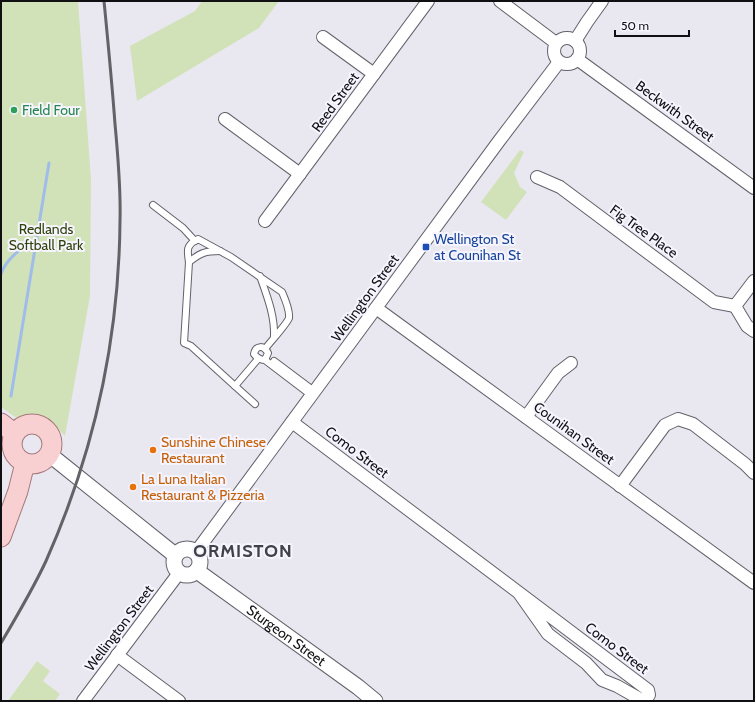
<svg xmlns="http://www.w3.org/2000/svg" width="755" height="702" viewBox="0 0 755 702" font-family="Cabin,sans-serif">
<rect width="100%" height="100%" fill="#e9e8f1"/>
<g fill="#d1e2b8">
<path d="M1 1H78L91 179 90 296 65 436C48 418 44 412 18 419L1 407Z"/>
<polygon points="202,1 279,1 259,28 137,101 130,46 195,11"/>
<polygon points="520,150 524,152 514,173 520,187 527,192 506,220 481,202"/>
<polygon points="37,661 50,671 43,681 60,694 55,701 8,701"/>
</g>
<g fill="none" stroke-linecap="round" stroke-linejoin="round">
<g stroke="#9fbcea" stroke-width="3">
<path d="M1 274C6 259 23 246 37 239"/>
<polyline points="11,396 49,163"/>
</g>
<defs>
<g id="service">
<polyline points="153,205 183,228 195,241"/>
<path d="M189 262C200 253 205 251 220 251"/>
<path d="M260 276C267 296 275 316 274 337"/>
<path d="M258 359 235 386 191 346 184 343 189 262C187 250 186 245 198 239L231 257 282 292C285 299 290 310 289 318 287 324 270 342 265 349"/>
<path d="M265 360 268 353C264 345 256 345 254 354 257 358 260 360 265 360L311 395"/>
<polyline points="274,361 314,391"/>
<polyline points="235,386 255,404"/>
</g>
<g id="minor">
<polyline points="500,1 556,43"/>
<polyline points="323,37 374,74"/>
<circle cx="567" cy="51" r="13"/>
<polyline points="575,41 587,22 602,1"/>
<polyline points="577,59 754,188"/>
<polyline points="225,119 300,174"/>
<polyline points="537,177 560,187 714,302 735,306"/>
<polyline points="265,221 428,1"/>
<polyline points="754,281 735,306 747,326 754,331"/>
<polyline points="376,308 754,583"/>
<polyline points="526,417 558,373 571,363"/>
<polyline points="292,422 648,690 649,695 645,700 640,699 617,686 602,680 586,663 548,634 519,593"/>
<polyline points="620,486 665,425 678,419 693,424 745,464 754,473"/>
<polyline points="196,552 499,141 559,62"/>
<polyline points="117,655 179,701"/>
<polyline points="83,701 179,573"/>
</g>
<g id="tertiary">
<polyline points="49,454 175,555"/>
<circle cx="187" cy="562" r="13"/>
<path id="s1" d="M197 571 358 687 375 701"/>
</g>
<g id="primary">
<polyline points="1,423 14,433"/>
<circle cx="32" cy="444" r="20"/>
<polyline points="1,537 18,491 25,463"/>
</g>
</defs>
<use href="#service" stroke="#62626a" stroke-width="8"/>
<use href="#minor" stroke="#62626a" stroke-width="14"/>
<use href="#tertiary" stroke="#62626a" stroke-width="17"/>
<use href="#primary" stroke="#a5797c" stroke-width="21"/>
<use href="#service" stroke="#fff" stroke-width="6"/>
<use href="#minor" stroke="#fff" stroke-width="12"/>
<use href="#tertiary" stroke="#fff" stroke-width="15"/>
<use href="#primary" stroke="#f9d0d2" stroke-width="19"/>
<path stroke="#626267" stroke-width="3" d="M1 643C17 616 33 589 46 561 94 453 119 339 120 221 121 188 118 156 115 124 112 83 108 42 104 1"/>
</g>
<circle fill="#2e9e5b" stroke="#f6f5ff" stroke-width="1.5" cx="14" cy="110" r="4"/>
<rect fill="#1a4fb4" stroke="#f6f5ff" stroke-width="1.5" x="422" y="243" width="8" height="8" rx="2"/>
<g fill="#e8710a" stroke="#f6f5ff" stroke-width="1.5">
<circle cx="153" cy="450" r="4"/>
<circle cx="133" cy="487" r="4"/>
</g>
<g text-anchor="middle" dominant-baseline="central" stroke-width="4" stroke-linejoin="round" paint-order="stroke">
<g font-size="14" fill="#101013" stroke="#f6f5ff">
<text transform="translate(335 102) rotate(-54)">Reed Street</text>
<text transform="translate(675 111) rotate(36)">Beckwith Street</text>
<text transform="translate(644 231) rotate(36)">Fig Tree Place</text>
<text transform="translate(365 298) rotate(-54)">Wellington Street</text>
<text transform="translate(574 433) rotate(36)">Counihan Street</text>
<text transform="translate(357 452) rotate(37)">Como Street</text>
<text transform="translate(119 628) rotate(-53)">Wellington Street</text>
<text stroke="none"><textPath href="#s1" startOffset="110">Sturgeon Street</textPath></text>
<text transform="translate(617 648) rotate(37)">Como Street</text>
</g>
<g font-size="14" fill="#27864d" stroke="#f6f5ff" text-anchor="start">
<text x="22" y="110">Field Four</text>
</g>
<g font-size="14" fill="#304209" stroke="#f6f5ff">
<text x="46" y="229">Redlands<tspan x="46" dy="16">Softball Park</tspan></text>
</g>
<g font-size="14" fill="#164399" stroke="#f6f5ff" text-anchor="start">
<text x="434" y="239">Wellington St<tspan x="434" dy="16">at Counihan St</tspan></text>
</g>
<g font-size="14" fill="#c56008" stroke="#f6f5ff" text-anchor="start">
<text x="161" y="442">Sunshine Chinese<tspan x="161" dy="16">Restaurant</tspan></text>
<text x="141" y="479">La Luna Italian<tspan x="141" dy="16">Restaurant &amp; Pizzeria</tspan></text>
</g>
<g font-size="18" font-weight="bold" letter-spacing="1" fill="#414148" stroke="#f6f5ff">
<text x="243" y="551">ORMISTON</text>
</g>
</g>
<rect width="755" height="702" fill="none" stroke="#101013" stroke-width="4"/>
<path d="M615 30v6h74v-6" fill="none" stroke="#101013" stroke-width="2"/>
<text x="621" y="30" font-size="12" fill="#101013" stroke="#f6f5ff" stroke-width="3" paint-order="stroke">50 m</text>
</svg>
